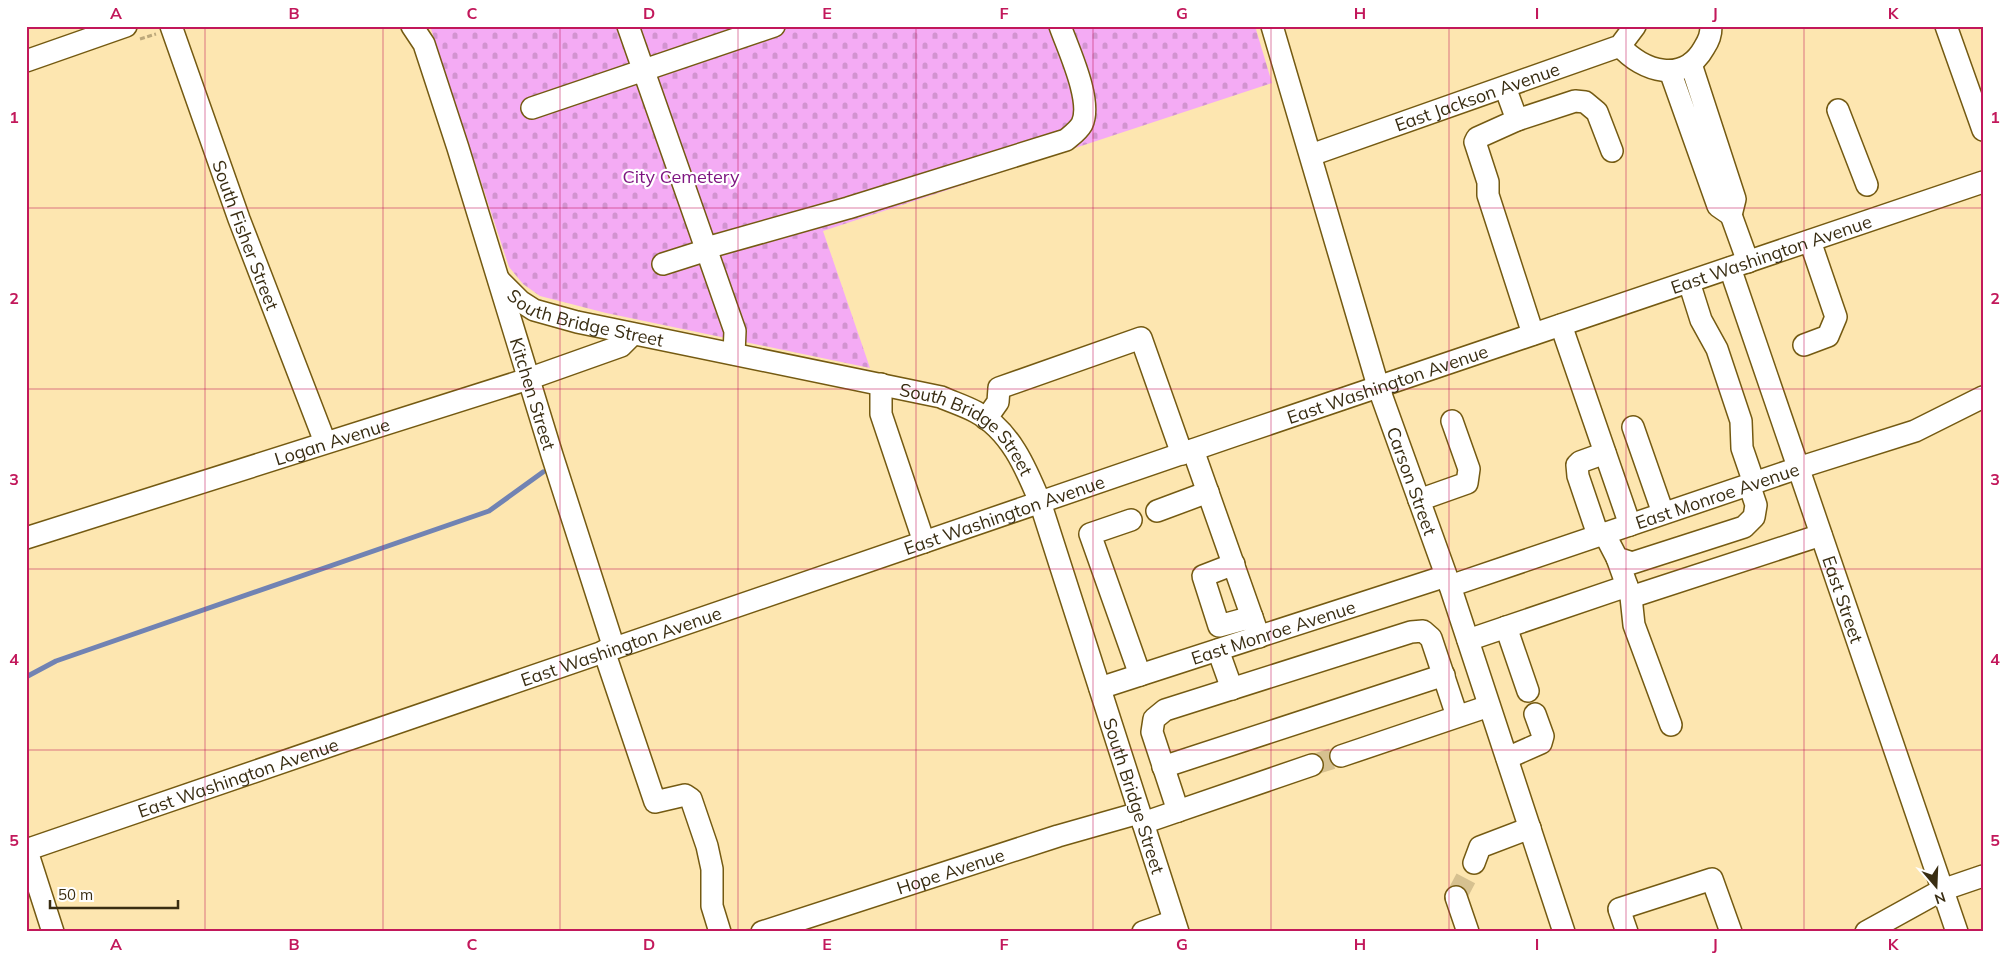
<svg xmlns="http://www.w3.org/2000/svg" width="2009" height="958" viewBox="0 0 2009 958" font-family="Mulish,sans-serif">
<defs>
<pattern id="cemetery-stones" width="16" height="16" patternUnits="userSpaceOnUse" patternTransform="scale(1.25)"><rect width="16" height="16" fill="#f4abf4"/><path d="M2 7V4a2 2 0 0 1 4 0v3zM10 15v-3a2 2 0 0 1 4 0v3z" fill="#d293d0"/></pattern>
</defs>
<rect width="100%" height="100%" fill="#fde6b0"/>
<polygon fill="url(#cemetery-stones)" points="430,26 1255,26 1272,83 823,231 870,368 606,313 540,296 523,284 509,267"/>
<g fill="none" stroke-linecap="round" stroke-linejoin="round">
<polyline stroke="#7183b3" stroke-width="5" points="26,677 56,661 489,511 543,472"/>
<g stroke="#d6c190" stroke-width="21" stroke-dasharray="21 11" stroke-linecap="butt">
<polyline points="1312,765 1341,756"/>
<polyline points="1456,897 1474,863"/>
</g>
<defs>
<g id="minor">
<path id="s1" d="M171 26 239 219 325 442"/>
<path id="s2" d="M412 26 424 44 458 148 552 455 614 648"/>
<polyline points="628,26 735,331 734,354"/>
<path id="s3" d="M1272 26 1378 386 1450 586 1564 932"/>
<polyline points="1946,26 1983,130"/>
<path d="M1620 46C1643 72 1684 84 1704 48 1709 40 1711 35 1711 26"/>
<polyline points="26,61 126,26"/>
<polyline points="1670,71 1718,206 1731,215 1735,199 1691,64"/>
<polyline points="1505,87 1517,120"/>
<polyline points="532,108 774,26"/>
<polyline points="1838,110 1867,185"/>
<path id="s4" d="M1311 155 1620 46 1635 26"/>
<polyline points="1731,215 1748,262"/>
<path d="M706 248 848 208 1066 140C1072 135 1078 131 1082 124 1093 101 1068 49 1060 26"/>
<polyline points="663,264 707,250"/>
<path id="s5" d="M1730 268 1957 932"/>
<path id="s6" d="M499 280 520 301 534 310 577 322 941 397C952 402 965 406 976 412 1010 430 1026 468 1040 502L1178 932"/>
<polyline points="1689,282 1701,320 1717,349 1741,421 1742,448 1754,483"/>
<polyline points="1561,325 1630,525"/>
<polyline points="1533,334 1488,195 1488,182 1475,142 1477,138 1517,120 1575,101 1585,102 1597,112 1612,151"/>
<polyline points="1804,345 1828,336 1836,317 1810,241"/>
<polyline points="881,384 881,414 924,542"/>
<polyline points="986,419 998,402 999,388 1141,338 1182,454"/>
<polyline points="1633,427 1663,513"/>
<polyline points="1193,450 1259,637"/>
<polyline points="1419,500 1467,483 1469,469 1452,421"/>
<polyline points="1157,511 1208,492"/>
<polyline points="1131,520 1090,534 1140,675"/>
<polyline points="1604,533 1617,558 1632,563 1744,527 1754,517 1756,505 1749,484"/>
<polyline points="1598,535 1578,476 1577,465 1580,462 1605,453"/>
<path id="s7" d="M26 538 528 379 621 346 633 334"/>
<polyline points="1617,558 1631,597 1634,625 1671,725"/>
<polyline points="1234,564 1203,576 1219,626 1252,617"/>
<path id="s8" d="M1450 586 1798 468 1915 431 1983 397"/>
<polyline points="1631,597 1821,535"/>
<polyline points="1506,627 1528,691"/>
<polyline points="1468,640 1627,586"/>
<polyline points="1218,650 1232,689"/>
<polyline points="604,651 655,802 685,795 691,799 707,846 712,869 712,906 720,932"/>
<path id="s9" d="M1100 688 1446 576"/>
<polyline points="1341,756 1489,706"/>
<polyline points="1507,758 1541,743 1543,736 1535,714"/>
<polyline points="1163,767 1444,675"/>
<polyline points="1178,811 1152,732 1154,719 1165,710 1411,632 1423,631 1431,638 1457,716"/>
<polyline points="1143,823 1312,765"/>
<polyline points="26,848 53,932"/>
<path id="s10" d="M26 850 1236 435 1983 182"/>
<polyline points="1474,863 1480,847 1530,828"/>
<polyline points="1456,897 1468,932"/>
<path id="s11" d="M762 932 1058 836 1139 813"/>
<polyline points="1143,932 1174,921"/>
<polyline points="1627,932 1619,909 1712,879 1731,932"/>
<polyline points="1866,932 1942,890 1983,876"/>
</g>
</defs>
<use href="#minor" stroke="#745a12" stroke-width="24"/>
<polyline stroke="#bca87b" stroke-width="3" stroke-dasharray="5 2.5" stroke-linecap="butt" points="140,39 156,34"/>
<use href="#minor" stroke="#fff" stroke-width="21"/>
</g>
<path fill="none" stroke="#c2185b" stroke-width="1" stroke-opacity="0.55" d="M205 26V932M383 26V932M560 26V932M738 26V932M916 26V932M1093 26V932M1271 26V932M1449 26V932M1626 26V932M1804 26V932M26 208H1983M26 389H1983M26 569H1983M26 750H1983"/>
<g text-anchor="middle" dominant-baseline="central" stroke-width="4.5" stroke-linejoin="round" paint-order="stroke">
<g font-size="18" fill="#392d12" stroke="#fff">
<text stroke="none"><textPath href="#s4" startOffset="176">East Jackson Avenue</textPath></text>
<text stroke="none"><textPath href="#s1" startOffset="222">South Fisher Street</textPath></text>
<text stroke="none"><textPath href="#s10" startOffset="1844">East Washington Avenue</textPath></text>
<text stroke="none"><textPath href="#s6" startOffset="98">South Bridge Street</textPath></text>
<text stroke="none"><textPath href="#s10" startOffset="1439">East Washington Avenue</textPath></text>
<text stroke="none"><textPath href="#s2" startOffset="388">Kitchen Street</textPath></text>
<text stroke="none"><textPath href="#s6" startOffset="502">South Bridge Street</textPath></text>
<text stroke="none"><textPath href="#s7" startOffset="321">Logan Avenue</textPath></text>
<text stroke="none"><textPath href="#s3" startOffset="476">Carson Street</textPath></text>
<text stroke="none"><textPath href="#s8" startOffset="282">East Monroe Avenue</textPath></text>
<text stroke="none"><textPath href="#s10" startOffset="1034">East Washington Avenue</textPath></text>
<text stroke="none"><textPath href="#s5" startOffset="350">East Street</textPath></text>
<text stroke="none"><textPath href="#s9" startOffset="182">East Monroe Avenue</textPath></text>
<text stroke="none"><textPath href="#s10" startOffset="629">East Washington Avenue</textPath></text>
<text stroke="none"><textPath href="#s10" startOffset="224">East Washington Avenue</textPath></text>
<text stroke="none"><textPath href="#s6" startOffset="922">South Bridge Street</textPath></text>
<text stroke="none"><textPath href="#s11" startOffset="198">Hope Avenue</textPath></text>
</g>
<g font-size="18" fill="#7e1581" stroke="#fff">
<text x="681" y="176">City Cemetery</text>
</g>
</g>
<rect width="2009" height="958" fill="none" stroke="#ffffff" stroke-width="55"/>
<g transform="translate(1936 886) rotate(161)" stroke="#ffffff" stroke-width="4" paint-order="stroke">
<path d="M0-4L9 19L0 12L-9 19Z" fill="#392d12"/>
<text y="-8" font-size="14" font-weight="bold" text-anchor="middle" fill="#392d12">N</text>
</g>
<path d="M50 900v8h128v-8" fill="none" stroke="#392d12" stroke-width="2.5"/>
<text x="58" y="900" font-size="15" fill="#392d12" stroke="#ffffff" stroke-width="4" paint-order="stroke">50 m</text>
<rect x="28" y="28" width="1954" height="902" fill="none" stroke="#c2185b" stroke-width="2"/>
<g font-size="16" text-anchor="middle" font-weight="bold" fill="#c2185b">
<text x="116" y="19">A</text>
<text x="294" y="19">B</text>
<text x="472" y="19">C</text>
<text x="649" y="19">D</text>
<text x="827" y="19">E</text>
<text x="1004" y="19">F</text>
<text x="1182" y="19">G</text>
<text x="1360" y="19">H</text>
<text x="1537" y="19">I</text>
<text x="1715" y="19">J</text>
<text x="1893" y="19">K</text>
<text x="14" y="123">1</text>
<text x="1995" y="123">1</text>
<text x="14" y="304">2</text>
<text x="1995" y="304">2</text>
<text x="14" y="485">3</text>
<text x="1995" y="485">3</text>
<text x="14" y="665">4</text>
<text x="1995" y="665">4</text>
<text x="14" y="846">5</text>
<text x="1995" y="846">5</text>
<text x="116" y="950">A</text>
<text x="294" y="950">B</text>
<text x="472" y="950">C</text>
<text x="649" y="950">D</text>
<text x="827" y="950">E</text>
<text x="1004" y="950">F</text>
<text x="1182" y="950">G</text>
<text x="1360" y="950">H</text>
<text x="1537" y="950">I</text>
<text x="1715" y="950">J</text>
<text x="1893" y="950">K</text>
</g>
</svg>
